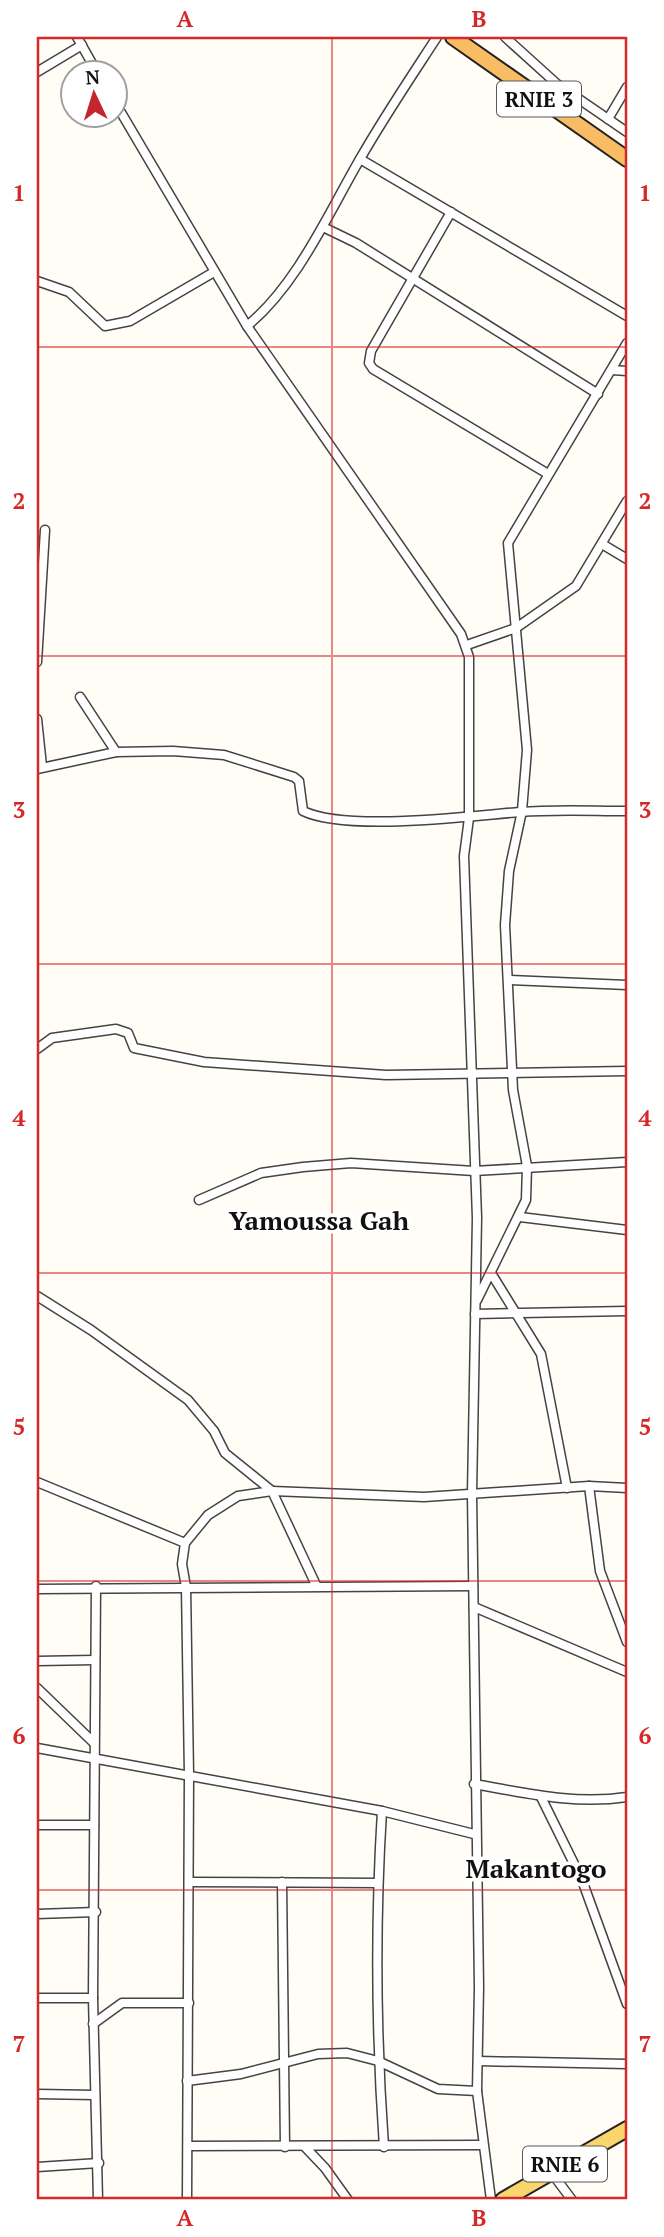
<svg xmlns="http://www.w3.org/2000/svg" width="664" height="2237" viewBox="0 0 664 2237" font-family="'PT Serif',serif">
<rect width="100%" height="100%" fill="#fffdf5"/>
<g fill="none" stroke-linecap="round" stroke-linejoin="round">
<defs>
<g id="minor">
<polyline points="77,37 98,74"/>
<polyline points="505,37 557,84 627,132"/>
<polyline points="37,72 82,45"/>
<polyline points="116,104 247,326 461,634 469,657 469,818 464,856 477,1218 472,1494 479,1987 477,2091 491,2200"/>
<polyline points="608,119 627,87"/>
<polyline points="360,159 627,316"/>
<polyline points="451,212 371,351 369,363 373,369 548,474"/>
<polyline points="323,227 356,243 598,394"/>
<polyline points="37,281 69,292 105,326 130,321 214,272"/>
<path d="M247 326C297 285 328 214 360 159 384 117 411 77 437 37"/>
<polyline points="612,370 627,371"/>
<polyline points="602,544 627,559"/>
<polyline points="467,645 516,628 576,586 627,501"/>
<polyline points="37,662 45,530"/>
<polyline points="80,697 116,752"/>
<polyline points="37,719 42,766"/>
<path d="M37 769 116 752 173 751 224 755 294 777 299 781 303 811C347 832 469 816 520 812 555 809 592 811 627 811"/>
<polyline points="510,980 627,985"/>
<polyline points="37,1049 52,1038 116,1029 128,1033 134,1048 204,1062 386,1075 627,1071"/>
<polyline points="199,1200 261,1173 303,1167 351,1163 474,1171 627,1162"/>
<polyline points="520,1217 627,1230"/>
<polyline points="491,1273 541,1354 567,1488"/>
<polyline points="37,1296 91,1330 188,1400 214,1431 225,1453 272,1491 316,1585"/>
<polyline points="477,1300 526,1200 527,1166 513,1090 505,925 509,871 522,811 527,750 508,543 627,343"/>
<polyline points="475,1314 627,1311"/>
<polyline points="37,1482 185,1543"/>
<polyline points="589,1486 600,1571 627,1642"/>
<polyline points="96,1586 93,1998 98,2200"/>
<polyline points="37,1589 473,1586"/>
<polyline points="474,1607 627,1672"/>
<polyline points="37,1661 95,1660"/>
<polyline points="37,1688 93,1742"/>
<polyline points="37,1748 382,1811 474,1834"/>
<path d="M474 1784C525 1793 575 1805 627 1797"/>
<polyline points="541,1797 582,1880 627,2004"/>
<path d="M382 1811C375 1923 376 2035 384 2147"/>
<polyline points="37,1825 94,1825"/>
<polyline points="189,1882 378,1883"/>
<polyline points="282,1882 285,2147"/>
<polyline points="37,1914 96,1912"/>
<polyline points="37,1998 93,1998"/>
<polyline points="93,2024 122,2003 189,2003"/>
<polyline points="478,2061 627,2064"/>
<polyline points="187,2081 241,2074 318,2054 347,2053 378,2061 438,2089 477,2091"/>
<polyline points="37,2094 95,2095"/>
<polyline points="188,2146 483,2145"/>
<polyline points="305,2147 325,2168 348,2200"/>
<polyline points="37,2167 99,2163"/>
<polyline points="551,2172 572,2200"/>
<polyline points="187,2200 189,1775 186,1587 182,1564 185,1543 208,1515 238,1496 272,1491 424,1497 589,1486 627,1488"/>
</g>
<polyline id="primary" points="503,2200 627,2129"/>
<polyline id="trunk" points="453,37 627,159"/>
</defs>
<use href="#minor" stroke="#444" stroke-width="11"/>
<use href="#primary" stroke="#222" stroke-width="18"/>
<use href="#trunk" stroke="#222" stroke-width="18"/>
<use href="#minor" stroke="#fff" stroke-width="8"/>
<use href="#primary" stroke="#f9d66b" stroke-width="14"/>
<use href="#trunk" stroke="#f7bc64" stroke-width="14"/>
</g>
<path fill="none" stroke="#d62828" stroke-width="2" stroke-opacity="0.55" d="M332 37V2200M37 347H627M37 656H627M37 964H627M37 1273H627M37 1581H627M37 1890H627"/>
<g text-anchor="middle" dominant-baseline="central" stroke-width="7" stroke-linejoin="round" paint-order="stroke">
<g fill="#fff" stroke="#585858" stroke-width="2">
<rect x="497" y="81.5" width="84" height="35" rx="5"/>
<rect x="523" y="2146.5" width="84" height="35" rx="5"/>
</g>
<g font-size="21" font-weight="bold" fill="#111">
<text x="539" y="99">RNIE 3</text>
<text x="565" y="2164">RNIE 6</text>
</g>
<g font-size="26" font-weight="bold" fill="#111" stroke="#fff">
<text x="319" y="1220">Yamoussa Gah</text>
<text x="536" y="1868">Makantogo</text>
</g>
</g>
<rect width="664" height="2237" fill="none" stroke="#ffffff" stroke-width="77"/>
<g transform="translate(94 94) rotate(356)"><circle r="33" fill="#ffffff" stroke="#a0a0a0" stroke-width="2"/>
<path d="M0-5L12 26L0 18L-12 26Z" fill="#c4262e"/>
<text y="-10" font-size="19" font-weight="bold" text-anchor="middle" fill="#111111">N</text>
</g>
<rect x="38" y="38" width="588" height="2160" fill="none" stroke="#d62828" stroke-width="2.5"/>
<g font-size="23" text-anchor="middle" font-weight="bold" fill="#d62828">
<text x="185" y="27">A</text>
<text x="479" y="27">B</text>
<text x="19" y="201">1</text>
<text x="645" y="201">1</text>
<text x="19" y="509">2</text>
<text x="645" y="509">2</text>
<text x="19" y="818">3</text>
<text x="645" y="818">3</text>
<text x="19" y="1126">4</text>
<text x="645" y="1126">4</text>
<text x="19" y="1435">5</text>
<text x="645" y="1435">5</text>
<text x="19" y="1744">6</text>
<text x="645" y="1744">6</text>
<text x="19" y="2052">7</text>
<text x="645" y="2052">7</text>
<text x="185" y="2226">A</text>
<text x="479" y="2226">B</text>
</g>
</svg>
